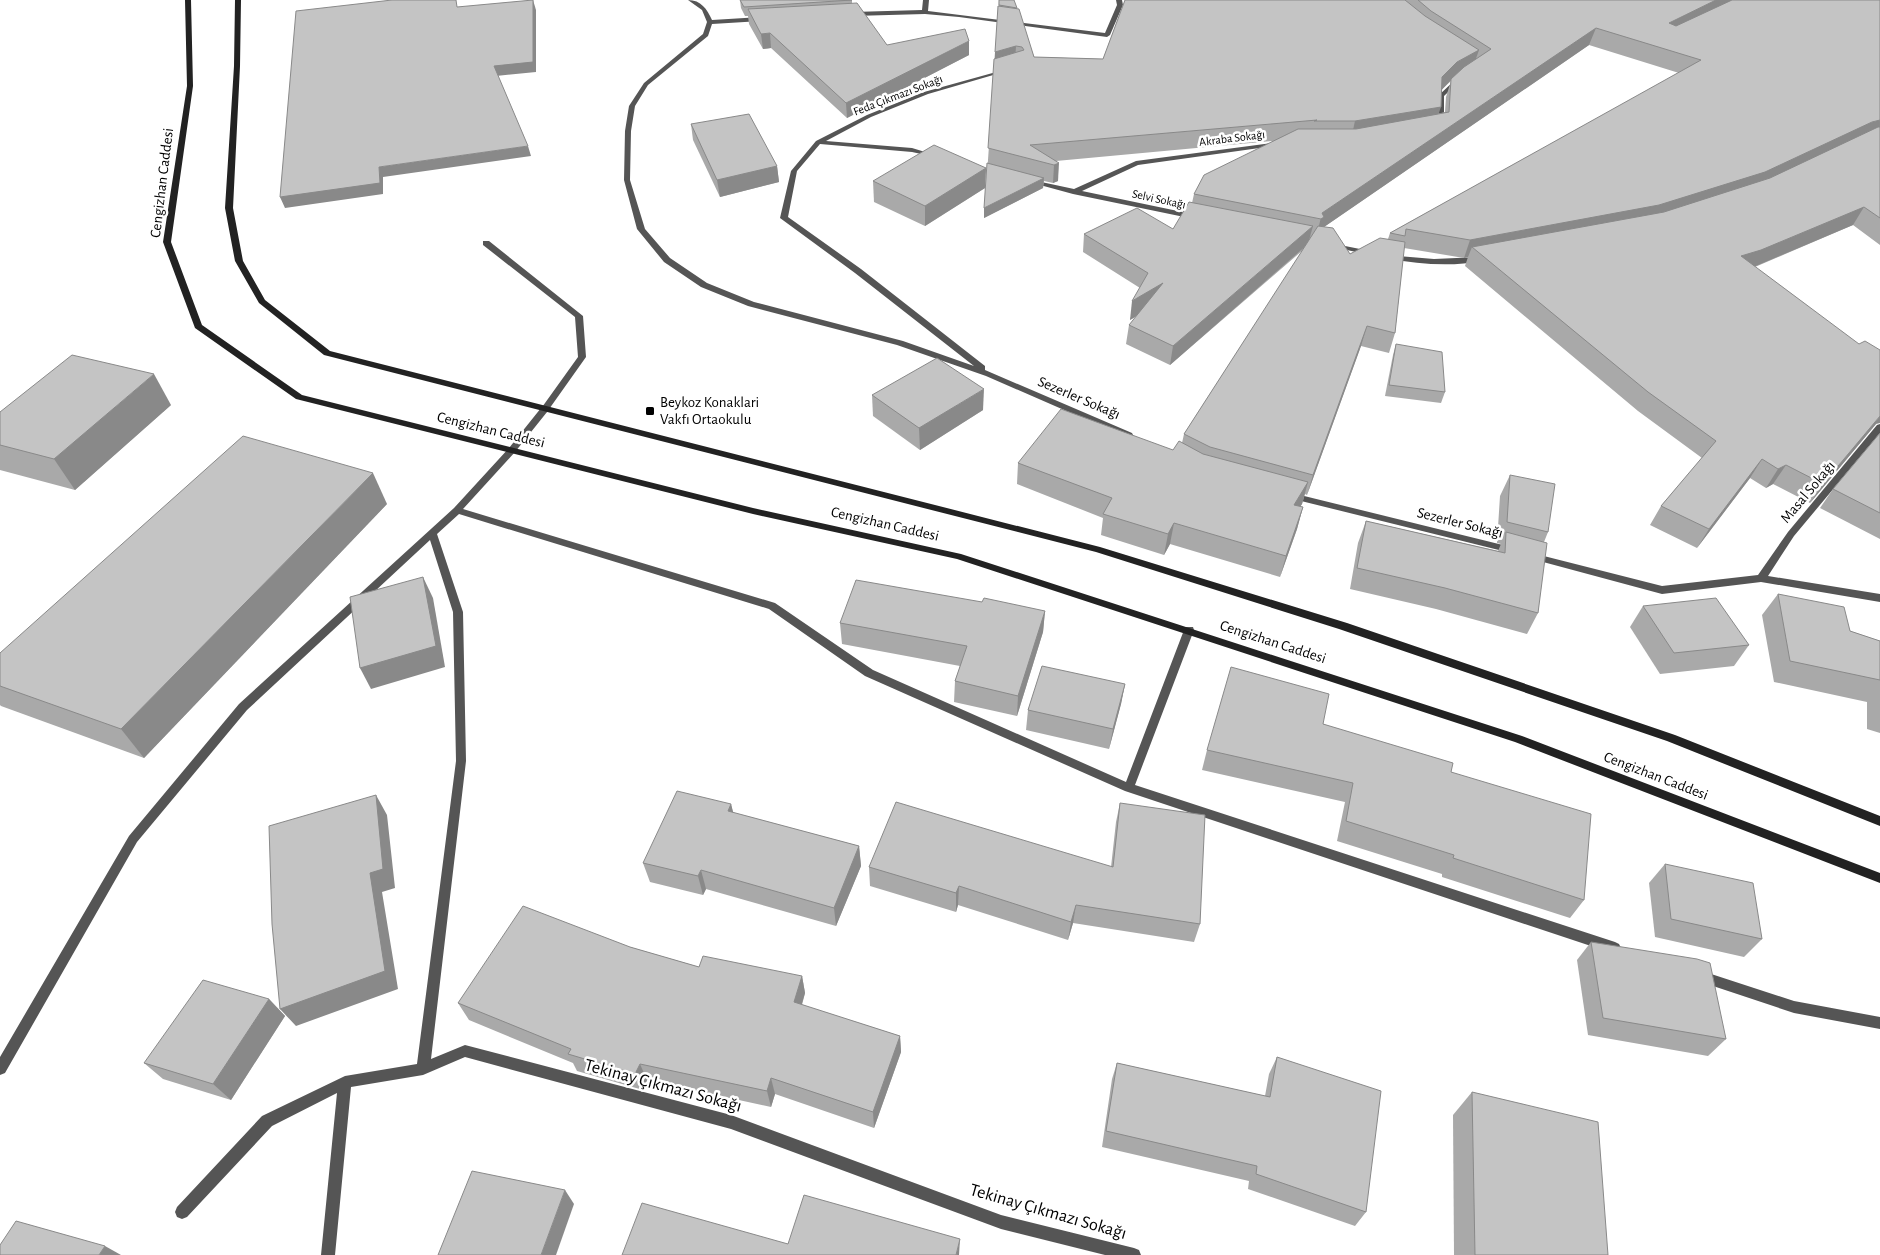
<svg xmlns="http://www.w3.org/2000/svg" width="1880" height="1255" viewBox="0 0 1880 1255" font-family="'Alegreya Sans',sans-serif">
<rect width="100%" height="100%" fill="#fff"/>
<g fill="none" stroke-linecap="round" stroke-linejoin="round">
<polygon fill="#555" fill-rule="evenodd" points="483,241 489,241 583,316 586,357 547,412 544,413 540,410 578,357 575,317 483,245"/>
<g fill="#555" fill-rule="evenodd">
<path d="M688 0C701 0 707 9 712 20L761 17 764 19 761 21 712 24 708 36 648 85 635 106 631 131 630 180 645 229 670 258 707 283 754 302 903 341 974 366 855 273 780 218 791 171 816 141 867 115 924 92 1007 69V71L928 94 871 117 826 141 912 148 935 155V157L912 152 820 144 797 171 788 217 861 269 985 366V370L1132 433 1133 435 1132 437H1126L986 376 897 345 748 306 701 287 664 262 637 229 624 180 625 131 629 106 644 83 703 34 707 22 702 10Z"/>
<polygon points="923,0 929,0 928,11 1105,33 1117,5 1116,0 1122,0 1123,5 1110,35 1107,37 959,17 925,14 853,16 850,14 853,12 922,10"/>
<polygon points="1456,79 1461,80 1444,96 1444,125 1439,126 1438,96"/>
<polygon points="1279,142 1281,143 1281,145 1138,165 1082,191 1197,215 1197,219 1194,219 1073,194 1029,182 1032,180 1074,189 1136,161"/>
<polygon points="1330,243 1370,251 1374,253 1370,255 1333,247 1330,247"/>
<path d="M1386 255 1434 259 1479 257 1483 259 1482 261C1451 267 1419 264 1389 259L1385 257Z"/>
<polygon points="544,407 548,410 547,412 515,452 463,509 775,603 873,670 1126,782 1184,630 1185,627 1193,627 1194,630 1135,785 1615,942 1619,944 1621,948 1619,952 1615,954 1125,791 865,676 769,609 459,514 437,534 463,612 466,761 431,1059 465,1045 731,1115 1001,1215 1134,1248 1139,1250 1141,1255 1105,1255 1001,1229 731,1129 465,1057 423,1075 351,1087 335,1255 321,1255 337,1093 272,1126 187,1217 182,1219 177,1217 175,1212 177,1207 262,1116 345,1076 417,1064 456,761 453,612 430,540 247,710 137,842 5,1073 0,1075 0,1057 129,836 239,704 454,508 509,448 541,408"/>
<polygon points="1880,424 1880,433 1794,536 1768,576 1880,594 1880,602 1761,582 1662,594 1532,559 1527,556 1532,553 1662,586 1758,575 1788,532 1877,425"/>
<polygon points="1292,493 1511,547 1516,550 1511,553 1289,498 1287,496"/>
<polygon points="1702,971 1794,1001 1880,1017 1880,1029 1794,1013 1698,981 1696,977 1698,973"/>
</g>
<g fill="#222" fill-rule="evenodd">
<polygon points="185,0 191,0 193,86 171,242 202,325 302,395 753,508 961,554 1522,736 1880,873 1880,883 1515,742 957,559 753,514 296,399 195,328 163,242 187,86"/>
<polygon points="235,0 241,0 240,66 233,208 243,261 265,300 330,351 1100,547 1347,623 1675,735 1880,816 1880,826 1667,741 1339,629 1096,552 324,355 259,303 235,261 225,208 234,66"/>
</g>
</g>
<g fill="#a9a9a9" fill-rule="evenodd">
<polygon points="740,0 852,0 852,4 887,45 969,41 969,55 847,118 771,48 763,49 749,24 748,16 745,16 741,8"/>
<path d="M999 0 1017 8 1034 57 1103 59 1125 0H1880V245L1853 225 1755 267 1876 424 1810 503 1773 484 1766 488 1750 478 1697 548 1650 525 1661 506 1702 458 1638 411 1465 266 1468 257 1464 258 1404 248 1395 333 1389 353 1361 346 1307 495 1305 494 1302 504 1300 507H1303L1297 529 1280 577 1170 544 1164 555 1101 535 1103 518 1017 484 1018 463 1173 450 1182 443 1184 434 1303 250 1170 365 1126 344 1129 325 1137 316 1130 320 1140 288 1083 252 1084 234 1173 229 1192 203 1194 194 1273 141 1056 161 1058 181 1053 183 1044 181 1043 188 984 218ZM1589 45 1679 73 1390 233 1388 239 1350 254 1324 227ZM1451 81 1446 97 1445 112 1438 114 1441 90Z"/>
<polygon points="691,124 777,166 779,182 720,197 693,140"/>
<polygon points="986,168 985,188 925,226 874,202 873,181"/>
<polygon points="1396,344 1445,392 1441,403 1385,396 1393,355"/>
<polygon points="872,395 983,410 920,450 873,416"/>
<polygon points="171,405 75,490 0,470 0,412"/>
<polygon points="1880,433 1880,539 1820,508 1833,489"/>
<polygon points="1510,475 1548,532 1544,542 1538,613 1527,634 1436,609 1350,589 1358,543 1366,521 1498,551 1501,544 1497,543 1500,496"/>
<polygon points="387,504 144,758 1,706 0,705 0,653"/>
<polygon points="1778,594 1850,631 1880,641 1880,733 1867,729 1867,702 1774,682 1762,615"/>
<polygon points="1643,606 1749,645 1734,666 1660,674 1630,627"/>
<polygon points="1045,611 1043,632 1017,716 954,702 955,681 960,666 842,644 840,623"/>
<polygon points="1125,684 1121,704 1109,749 1026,730 1028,710"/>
<polygon points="1323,724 1451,772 1584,900 1570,918 1442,877 1442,874 1337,841 1345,802 1202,770 1207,750"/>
<polygon points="1120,803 1200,924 1194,942 1073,923 1068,940 958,905 956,912 870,886 869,867 1111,867 1116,822"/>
<polygon points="731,804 733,813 859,846 861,866 836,926 706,889 703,895 650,882 643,863"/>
<polygon points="1665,864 1762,939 1744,957 1655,937 1649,883"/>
<polygon points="1591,942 1726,1039 1708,1056 1588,1035 1577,960"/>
<polygon points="630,947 699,967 802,976 805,993 802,1005 900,1036 901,1052 874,1128 775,1094 771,1107 647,1080 643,1090 577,1071 573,1063 469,1020 458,1003"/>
<polygon points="269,999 285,1016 231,1100 163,1079 144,1063"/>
<polygon points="1277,1057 1366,1212 1355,1226 1248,1189 1249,1181 1102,1147 1112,1079 1117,1063 1265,1096 1269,1074"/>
<polygon points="1472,1092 1608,1255 1454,1255 1453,1115"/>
</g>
<g fill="#898989">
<polygon points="533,0 536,10 536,72 496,76 494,66"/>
<polygon points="1716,0 1743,0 1662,39 1669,23"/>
<polygon points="1596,28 1589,45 1321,229 1316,238 1322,213"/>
<polygon points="770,33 771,48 763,49 761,34"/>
<polygon points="969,41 969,55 847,118 846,103"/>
<polygon points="1016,46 1015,63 994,69 995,52"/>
<polygon points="1479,50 1473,67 1452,79 1437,95 1442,77 1457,62"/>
<polygon points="1441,107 1435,124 1351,139 1355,121"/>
<polygon points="1880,120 1880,135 1755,190 1651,223 1472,247 1468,257 1464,258 1470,240"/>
<polygon points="528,146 531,156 383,177 383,194 285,208 280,197 379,167"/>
<polygon points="1059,163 1058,181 1053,183 1054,165"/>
<polygon points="777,166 779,182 720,197 717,180"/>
<polygon points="986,168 985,188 925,226 925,206"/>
<polygon points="1044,178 1043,188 984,218 984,208"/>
<polygon points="1864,207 1853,225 1751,268 1741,256"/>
<polygon points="1313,226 1308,244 1170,365 1173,346"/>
<polygon points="1163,283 1161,301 1130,320 1132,301"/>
<polygon points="1367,326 1361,346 1307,495 1313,475"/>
<polygon points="154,374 171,405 75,490 54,459"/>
<polygon points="984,389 983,410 920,450 919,428"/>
<polygon points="1880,416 1880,423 1876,424 1810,503 1823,484"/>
<polygon points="1762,459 1750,478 1697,548 1709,529"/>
<polygon points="1786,465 1773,484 1766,488 1778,469"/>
<polygon points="373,473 387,504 144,758 121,729"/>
<polygon points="1308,482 1302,504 1287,526 1294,505"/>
<polygon points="1303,507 1297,529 1280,577 1286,556"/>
<polygon points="1174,523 1170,544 1164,555 1168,534"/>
<polygon points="423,577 433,598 445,667 371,689 360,668"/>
<polygon points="1045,611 1043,632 1017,716 1018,696"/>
<polygon points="1125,684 1121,704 1109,749 1113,729"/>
<polygon points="376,795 387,815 395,888 382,892 398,989 296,1026 280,1009 370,873"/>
<polygon points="731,804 736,823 728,811"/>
<polygon points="859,846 861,866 836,926 834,908"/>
<polygon points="701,870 706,889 703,895 698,876"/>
<polygon points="959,886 958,905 956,912 956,893"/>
<polygon points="1076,905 1073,923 1068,940 1071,922"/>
<polygon points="802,976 805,993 797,1020 794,1002"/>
<polygon points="269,999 285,1016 231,1100 213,1084"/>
<polygon points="900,1036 901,1052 874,1128 873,1112"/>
<polygon points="640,1064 647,1080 643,1090 635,1074"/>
<polygon points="771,1078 775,1094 771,1107 767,1091"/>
<polygon points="565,1190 574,1204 556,1255 541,1255"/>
<polygon points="960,1239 959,1255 956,1255"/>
<polygon points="105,1246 121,1255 99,1255"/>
</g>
<g fill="#c4c4c4" stroke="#898989">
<polygon points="392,0 456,0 457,7 533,0 533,62 494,66 528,146 379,167 380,183 280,197 296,11"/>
<polygon points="740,0 852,0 744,7"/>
<polygon points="999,0 1014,0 1017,8 999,5"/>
<polygon points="1125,0 1405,0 1425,16 1479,50 1457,62 1442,77 1441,107 1355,121 1314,121 1317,120 1030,145 1059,163 1054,165 988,148 994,59 1024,50 1022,47 1016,46 995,52 998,6 1019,9 1034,57 1103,59"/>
<polygon points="1418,0 1716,0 1669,23 1676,26 1732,0 1880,0 1880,120 1872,122 1765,172 1659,205 1470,240 1406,229 1405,236 1390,233 1701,60 1596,28 1322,213 1324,217 1321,219 1194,194 1204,175 1298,129 1356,129 1449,112 1451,79 1464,67 1491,49 1431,11"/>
<polygon points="857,3 887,45 965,29 969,41 846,103 770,33 761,34 748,9"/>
<polygon points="749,114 777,166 717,180 691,124"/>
<polygon points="1878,127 1880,127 1880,218 1864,207 1761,250 1741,256 1859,344 1865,341 1880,350 1880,416 1823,484 1786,465 1778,469 1762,459 1709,529 1661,506 1716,441 1648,392 1472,247 1664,212 1770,178"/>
<polygon points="934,145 986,168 925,206 873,181"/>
<polygon points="987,163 1044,178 984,208"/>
<polygon points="1189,202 1313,226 1173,346 1129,325 1163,283 1132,301 1148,273 1084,234 1137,208 1173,229"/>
<polygon points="1318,226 1333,228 1350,254 1380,238 1405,242 1395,333 1367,326 1313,475 1210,447 1184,434"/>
<polygon points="1396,344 1442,352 1445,392 1389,385"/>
<polygon points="72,355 154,374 54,459 0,445 0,412"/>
<polygon points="937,358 984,389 919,428 872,395"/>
<polygon points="1061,409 1173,450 1179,441 1203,454 1308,482 1294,505 1303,507 1286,556 1174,523 1168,534 1103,514 1112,498 1018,463"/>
<polygon points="1880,433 1880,513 1833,489"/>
<polygon points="243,436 373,473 121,729 0,686 0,653"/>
<polygon points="1510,475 1555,484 1548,532 1507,522"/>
<polygon points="1366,521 1505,553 1506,532 1547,543 1538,613 1445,588 1357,568"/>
<polygon points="423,577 436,646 360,668 350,597"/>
<polygon points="856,580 982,602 984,598 1045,611 1018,696 955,681 967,646 840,623"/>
<polygon points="1778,594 1844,607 1850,631 1880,641 1880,680 1790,661"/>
<polygon points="1716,598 1749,645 1674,653 1643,606"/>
<polygon points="1042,666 1125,684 1113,729 1028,710"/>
<polygon points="1231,667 1329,694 1323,724 1453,763 1451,772 1591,814 1584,900 1453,858 1454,855 1346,821 1353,783 1207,750"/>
<polygon points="677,791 731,804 728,811 859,846 834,908 701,870 698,876 643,863"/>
<polygon points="376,795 383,869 370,873 385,971 280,1009 272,924 269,826"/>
<polygon points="896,802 1113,867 1120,803 1205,815 1200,924 1076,905 1071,922 959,886 956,893 869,867"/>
<polygon points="1665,864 1753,883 1762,939 1671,919"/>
<polygon points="523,906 630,947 699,967 703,956 802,976 794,1002 900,1036 873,1112 771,1078 767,1091 640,1064 635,1074 568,1054 571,1049 458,1003"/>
<polygon points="1591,942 1697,959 1710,963 1726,1039 1603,1018"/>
<polygon points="203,980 269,999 213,1084 144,1063"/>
<polygon points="1277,1057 1381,1091 1366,1212 1256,1174 1257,1166 1106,1131 1117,1063 1270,1097"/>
<polygon points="1472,1092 1598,1122 1608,1255 1475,1255"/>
<polygon points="472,1171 565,1190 541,1255 438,1255"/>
<polygon points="804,1195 960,1239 956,1255 622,1255 642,1203 788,1244"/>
<polygon points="16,1221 105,1246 99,1255 0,1255 0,1245"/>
</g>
<rect fill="#000" stroke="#fff" stroke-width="2" x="645" y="406" width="10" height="10" rx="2.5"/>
<g text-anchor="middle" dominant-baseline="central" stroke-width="5" stroke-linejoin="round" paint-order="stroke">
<g font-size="12" fill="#000" stroke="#fff">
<text transform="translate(898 95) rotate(-21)">Feda Çıkmazı Sokağı</text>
<text transform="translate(1232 138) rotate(-7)">Akraba Sokağı</text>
<text transform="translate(1159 199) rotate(12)">Selvi Sokağı</text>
</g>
<g font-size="15" fill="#000" stroke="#fff">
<text transform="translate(162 183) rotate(-83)">Cengizhan Caddesi</text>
<text transform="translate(1079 398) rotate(23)">Sezerler Sokağı</text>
<text transform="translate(491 430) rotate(14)">Cengizhan Caddesi</text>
<text transform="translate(1808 492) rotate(-50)">Masal Sokağı</text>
<text transform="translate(1460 523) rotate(14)">Sezerler Sokağı</text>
<text transform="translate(885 524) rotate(13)">Cengizhan Caddesi</text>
<text transform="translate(1273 642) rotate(18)">Cengizhan Caddesi</text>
<text transform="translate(1656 776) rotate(21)">Cengizhan Caddesi</text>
</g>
<g font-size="15" fill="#000" stroke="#fff" text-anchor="start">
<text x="660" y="402">Beykoz Konaklari<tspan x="660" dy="17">Vakfı Ortaokulu</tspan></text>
</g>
<g font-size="18" fill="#000" stroke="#fff">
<text transform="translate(663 1086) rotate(15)">Tekinay Çıkmazı Sokağı</text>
<text transform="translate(1048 1212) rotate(16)">Tekinay Çıkmazı Sokağı</text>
</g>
</g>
</svg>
